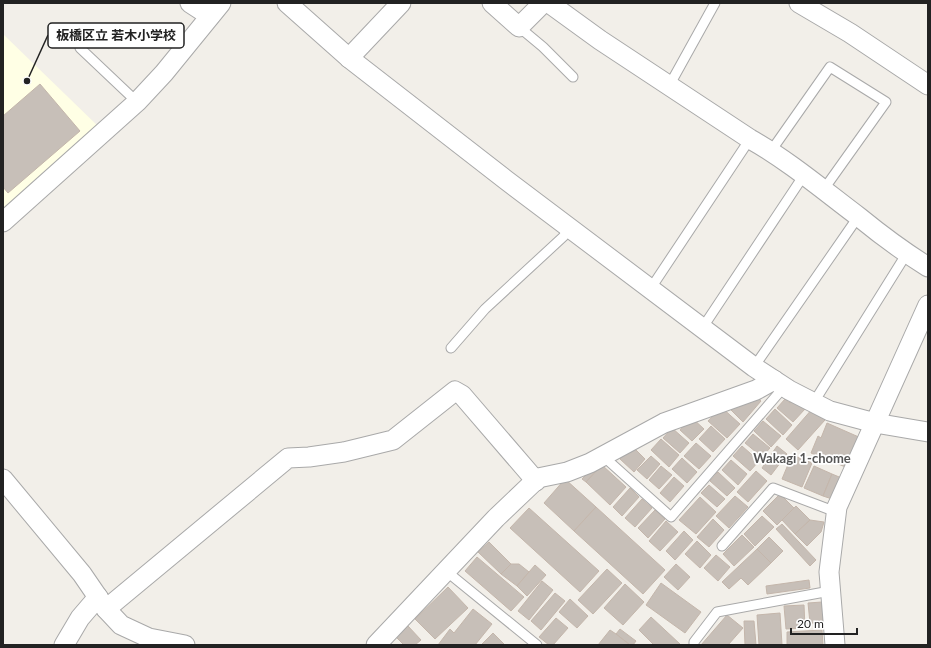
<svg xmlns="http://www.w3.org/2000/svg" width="931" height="648" viewBox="0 0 931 648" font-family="Lato,'Noto Sans JP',sans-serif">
<rect width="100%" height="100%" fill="#f2efe9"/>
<polygon fill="#ffffe5" points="3,34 100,128 3,213"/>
<g fill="#c7bfb8" stroke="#c4b6ab">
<polygon points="40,84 80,131 8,193 3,187 3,116"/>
<polygon points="754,395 761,401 743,422 728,407"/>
<polygon points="794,398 805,409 793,422 777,408 785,399 790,403"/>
<polygon points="721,407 740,424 727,438 708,421"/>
<polygon points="813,408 825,420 798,450 786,439"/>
<polygon points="775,409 792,425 783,435 766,419"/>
<polygon points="691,417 704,429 692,441 680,430"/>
<polygon points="763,421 781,436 771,447 754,431"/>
<polygon points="827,423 861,438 848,468 811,453 818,436 821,438"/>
<polygon points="711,426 725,439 713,452 699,439"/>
<polygon points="672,428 689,443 680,453 663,438"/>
<polygon points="753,434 770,448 762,457 745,443"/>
<polygon points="661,439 679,455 669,467 651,450"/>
<polygon points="696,443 711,456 699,469 684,456"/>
<polygon points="632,446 645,459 634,472 620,459"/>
<polygon points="742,446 759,461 750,471 733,456"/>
<polygon points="777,446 787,454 771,475 762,468"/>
<polygon points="792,455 812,463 802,487 782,479"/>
<polygon points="651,456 660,464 647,479 637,470"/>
<polygon points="682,458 697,472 687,483 672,469"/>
<polygon points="731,460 747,474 738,485 722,470"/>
<polygon points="597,464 600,467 586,482 582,479"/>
<polygon points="602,465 626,487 610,505 586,482"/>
<polygon points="661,466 672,475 659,489 649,480"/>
<polygon points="814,466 832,474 823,496 804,488"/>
<polygon points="756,471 767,481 748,502 737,492"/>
<polygon points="718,472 735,488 727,496 710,481"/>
<polygon points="832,474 844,479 835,500 823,496"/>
<polygon points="674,477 684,486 670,502 660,493"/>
<polygon points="565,479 596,507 574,531 544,503"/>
<polygon points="709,485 725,499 717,507 701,493"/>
<polygon points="630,488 639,497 622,516 613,507"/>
<polygon points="780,494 794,508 777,525 763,511"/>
<polygon points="735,496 748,507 729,528 716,516"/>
<polygon points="700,497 716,512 696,534 679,520"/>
<polygon points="642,499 652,508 635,527 625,518"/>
<polygon points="796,506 810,520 795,534 782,520"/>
<polygon points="596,507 665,570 643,594 574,531"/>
<polygon points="529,508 599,571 580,592 510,528"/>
<polygon points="655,510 665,519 648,538 638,528"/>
<polygon points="762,516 774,527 755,546 744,534"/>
<polygon points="713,519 724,530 709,547 697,537"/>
<polygon points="810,520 824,522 821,532 807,546 795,534"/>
<polygon points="666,521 678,532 660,551 649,541"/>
<polygon points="782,524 816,560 810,566 776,529"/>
<polygon points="684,531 693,540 675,560 666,551"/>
<polygon points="742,535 754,547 734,566 723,554"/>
<polygon points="769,537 783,551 771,563 757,549"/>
<polygon points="697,541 711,555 700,568 685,554"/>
<polygon points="489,542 511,564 501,574 478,552"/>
<polygon points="757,549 771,563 748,585 741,578 729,589 722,582"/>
<polygon points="716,555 730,567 718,581 704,568"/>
<polygon points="477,557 524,597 511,611 465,571"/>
<polygon points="511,564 519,564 529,572 517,586 501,574"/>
<polygon points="676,564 690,577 678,590 664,577"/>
<polygon points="535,565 546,575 527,596 517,586"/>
<polygon points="607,569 622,583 593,614 578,600"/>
<polygon points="809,580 810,588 767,594 766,586"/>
<polygon points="542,581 553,590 529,620 518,611"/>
<polygon points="661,583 701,612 685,633 646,605"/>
<polygon points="625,584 644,602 623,625 604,608"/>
<polygon points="448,587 468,608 435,639 415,619"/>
<polygon points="555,593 565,601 541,630 531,621"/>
<polygon points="570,599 588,616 577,628 559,612"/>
<polygon points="822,602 823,623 810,623 808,603"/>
<polygon points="804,605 805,628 786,629 784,606"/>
<polygon points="473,609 492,624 475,645 438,645 450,629 454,633"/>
<polygon points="780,613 782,645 759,645 757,615"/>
<polygon points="727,615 743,628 728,645 701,645"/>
<polygon points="651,617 680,644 679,645 654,645 639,630"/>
<polygon points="556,618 568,628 553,645 549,645 539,637"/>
<polygon points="744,621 754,621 756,645 745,645"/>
<polygon points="408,626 421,640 415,645 404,645 396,637"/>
<polygon points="620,629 636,641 633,645 630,645 616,634"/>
<polygon points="610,630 616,634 630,645 598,645"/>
<polygon points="822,630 823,645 787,645 787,632"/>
<polygon points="493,633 505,645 481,645"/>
</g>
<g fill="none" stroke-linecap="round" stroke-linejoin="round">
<defs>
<g id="service">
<polyline points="519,27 543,47 573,77"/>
<polyline points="80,48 137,102"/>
<polyline points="669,86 715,3"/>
<polyline points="771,151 830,67 886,102 824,189"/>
<polyline points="651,288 750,139"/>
<polyline points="703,327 804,175"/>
<polyline points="451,348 485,309 564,236 567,226"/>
<polyline points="754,367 858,217"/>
<polyline points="814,402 907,253"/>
<polyline points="603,456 671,517 784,387"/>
<polyline points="722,546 773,488 836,512"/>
<polyline points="446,571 537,645"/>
<polyline points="694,645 694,642 717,612 830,591"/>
</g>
<g id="minor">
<polyline points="190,3 210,16"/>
<polyline points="287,3 349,58 506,180 754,367 789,390 830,411 875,423 928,432"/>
<polyline points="492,3 519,27 543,3"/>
<path d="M549 3 600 40 750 139C789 161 823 190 859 217 881 235 904 252 928 267"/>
<polyline points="799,3 850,33 928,85"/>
<polyline points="349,58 401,3"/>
<polyline points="3,222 137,102 164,73 221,3"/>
<polyline points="3,479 82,574 106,609 121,625 149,638 185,645"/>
<polyline points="106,609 288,458 309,457 344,452 393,440 455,391 462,395 536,481"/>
<polyline points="64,645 80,618 98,597"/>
<polyline points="376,645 496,518 538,478 567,472 590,463 664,423 756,390 774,380"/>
<polyline points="835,645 829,572 837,507 928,305"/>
</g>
</defs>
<use href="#service" stroke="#a9a9a9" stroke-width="11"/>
<use href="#minor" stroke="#a9a9a9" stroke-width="21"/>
<use href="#service" stroke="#fff" stroke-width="9"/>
<use href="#minor" stroke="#fff" stroke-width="19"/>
</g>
<g text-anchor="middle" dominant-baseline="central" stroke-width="3.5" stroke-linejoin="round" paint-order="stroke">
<g font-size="13" font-weight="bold" fill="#555" stroke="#fff">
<text x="802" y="458">Wakagi 1-chome</text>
</g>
</g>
<path fill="none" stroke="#222" stroke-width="1.5" d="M27 81L48 35"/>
<circle fill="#222" stroke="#fff" stroke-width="1.5" cx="27" cy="81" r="4"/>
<rect fill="#fff" stroke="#222" stroke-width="1.5" x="48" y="23" width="136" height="25" rx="4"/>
<g font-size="13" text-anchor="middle" font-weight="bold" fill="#222">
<text x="116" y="40">板橋区立 若木小学校</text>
</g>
<rect width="931" height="648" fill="none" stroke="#222222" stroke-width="8"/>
<path d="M791 628v6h66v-6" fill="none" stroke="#222222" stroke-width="2"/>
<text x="797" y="628" font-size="12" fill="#222222" stroke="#ffffff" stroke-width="3" paint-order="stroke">20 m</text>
</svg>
